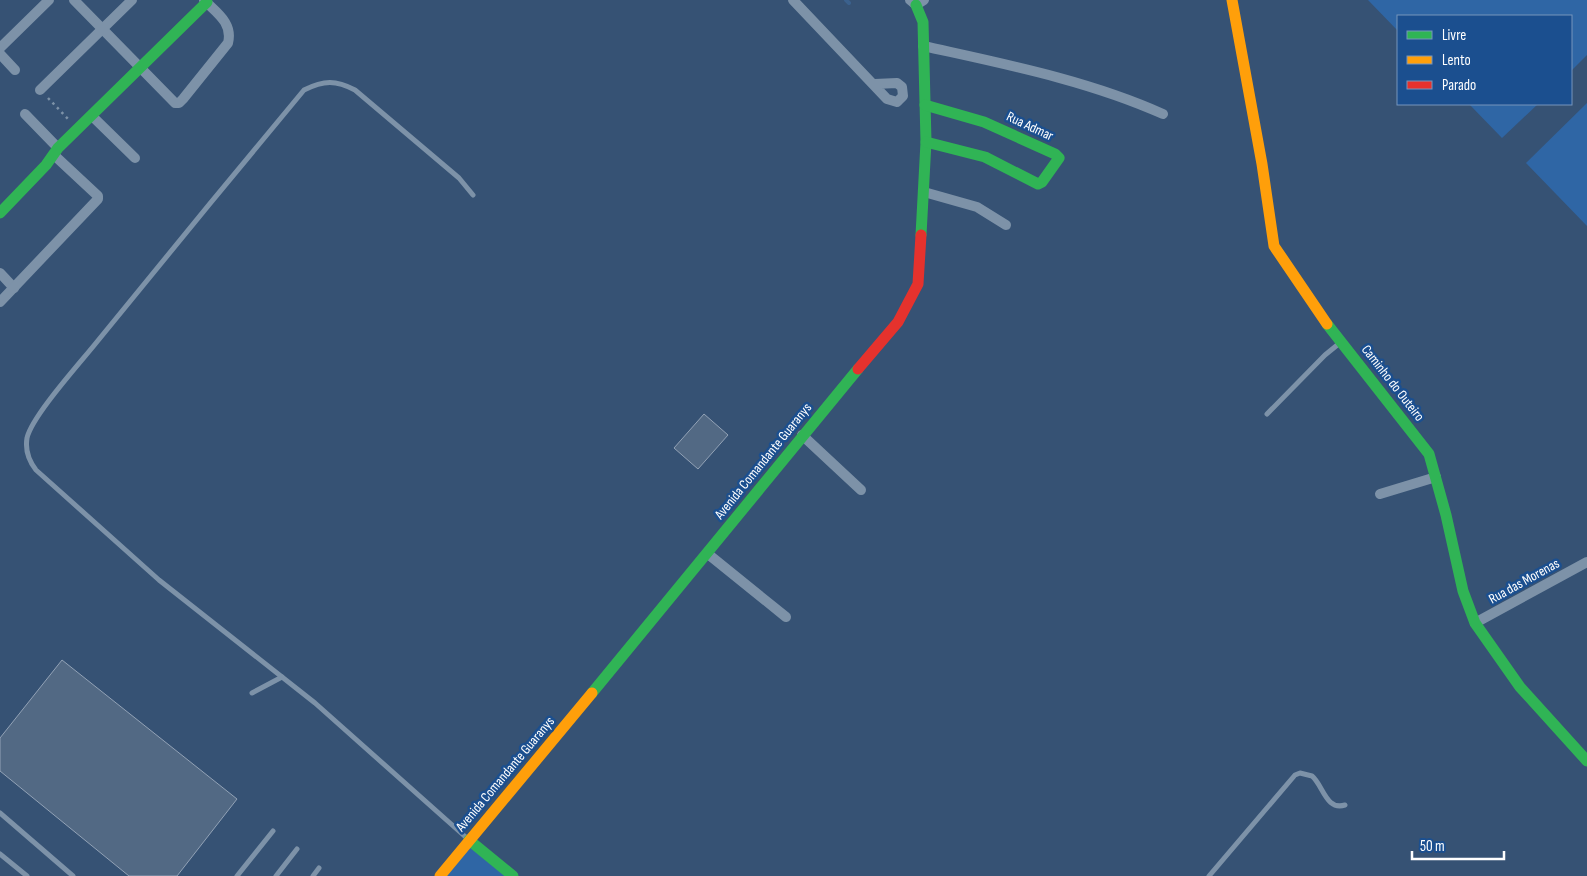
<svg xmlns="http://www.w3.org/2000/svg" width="1587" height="876" viewBox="0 0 1587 876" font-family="'Sofia Sans Condensed',sans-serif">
<rect width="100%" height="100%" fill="#365274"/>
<g fill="#2f66a5">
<polygon points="1368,0 1587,0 1587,55 1571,71 1571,16 1398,16 1398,31"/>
<polygon points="1587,103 1587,226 1526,163"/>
<polygon points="1469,104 1538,104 1502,138"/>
<polygon points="469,842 511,876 443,876"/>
</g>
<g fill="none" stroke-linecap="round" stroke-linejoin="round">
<polyline stroke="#3b618d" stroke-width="4" points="846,0 849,3"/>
</g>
<g fill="#526984" stroke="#92a2b6">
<polygon points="704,414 728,435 698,469 674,448"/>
<polygon points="62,660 237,799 177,876 129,876 0,771 0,738"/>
</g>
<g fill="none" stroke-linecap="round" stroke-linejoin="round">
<polyline stroke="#7d92a8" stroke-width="2.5" stroke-dasharray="2.5 4" stroke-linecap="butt" points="48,98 70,121"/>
<g stroke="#7d92a8" stroke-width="5">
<polyline points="1267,414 1325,355 1341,342"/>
<polyline points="252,693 282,677"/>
<polyline points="0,813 73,876"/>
<path d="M469 840 315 703 159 580 36 470C29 461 25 450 27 438 32 416 80 363 96 343 165 258 234 174 304 90 324 80 336 80 355 90L459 178 473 195"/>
<polyline points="0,854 27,876"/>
<polyline points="237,876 273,831"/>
<polyline points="276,876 297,849"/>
<polyline points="313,876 319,868"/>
<path d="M1209 876 1295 775 1300 773 1312 776C1323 785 1326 811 1345 805"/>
</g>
<g stroke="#7d92a8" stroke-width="10">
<path d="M74 0 175 103H179L183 99 228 43C233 23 217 13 204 0"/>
<polyline points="793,0 887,99 897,102 903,96 902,87 897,83 875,84"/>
<polyline points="910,0 916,5 924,0"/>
<path d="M923 46C1004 64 1087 80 1163 114"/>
<polyline points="0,48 49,0"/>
<polyline points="0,54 15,70"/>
<polyline points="40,90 132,0"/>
<polyline points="25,114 58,148"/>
<polyline points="92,116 135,158"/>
<polyline points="924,192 977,207 1006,225"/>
<polyline points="0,273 14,288"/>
<polyline points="0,302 98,199 98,196 54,155"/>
<polyline points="802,435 861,490"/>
<polyline points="1380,494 1436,477"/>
<polyline points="708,554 786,617"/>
<polyline points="1475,623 1587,562"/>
</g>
<g stroke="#30b455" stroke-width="11">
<polyline points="916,5 923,22 926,142 921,235"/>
<polyline points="925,105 984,122 1055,154 1059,158 1042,182 1038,184 985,157 926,142"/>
<polyline points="0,213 46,165 58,148 207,2"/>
<polyline points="1327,324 1429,454 1446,515 1463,591 1475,623 1520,687 1587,761"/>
<polyline points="592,693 858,369"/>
<polyline points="469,840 513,876"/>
</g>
<g stroke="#ff9f0a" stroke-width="11">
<polyline points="1232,0 1262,164 1274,246 1327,324"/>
<polyline points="440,876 592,693"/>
</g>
<polyline stroke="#e5322d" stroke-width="11" points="858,369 898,322 918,284 921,235"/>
</g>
<g text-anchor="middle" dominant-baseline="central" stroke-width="5" stroke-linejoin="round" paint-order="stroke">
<g font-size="14" fill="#fff" stroke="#1b4f8f">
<text transform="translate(1030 126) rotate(25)">Rua Admar</text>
<text transform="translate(1393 383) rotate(52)">Caminho do Outeiro</text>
<text transform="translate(763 461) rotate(-51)">Avenida Comandante Guaranys</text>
<text transform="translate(1524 581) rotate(-29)">Rua das Morenas</text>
<text transform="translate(505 774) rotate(-50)">Avenida Comandante Guaranys</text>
</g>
</g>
<rect x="1397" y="15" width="175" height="90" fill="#1b4f8f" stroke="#7695bc"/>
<rect x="1407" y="31" width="25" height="8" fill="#30b455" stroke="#7695bc"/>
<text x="1442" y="40" font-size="15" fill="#ffffff">Livre</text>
<rect x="1407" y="56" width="25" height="8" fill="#ff9f0a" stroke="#7695bc"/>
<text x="1442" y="65" font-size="15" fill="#ffffff">Lento</text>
<rect x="1407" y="81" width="25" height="8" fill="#e5322d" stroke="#7695bc"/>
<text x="1442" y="90" font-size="15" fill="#ffffff">Parado</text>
<path d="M1412 851v8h92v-8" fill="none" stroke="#ffffff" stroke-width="2.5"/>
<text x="1420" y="851" font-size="15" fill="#ffffff" stroke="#1b4f8f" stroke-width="4" paint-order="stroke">50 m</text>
</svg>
